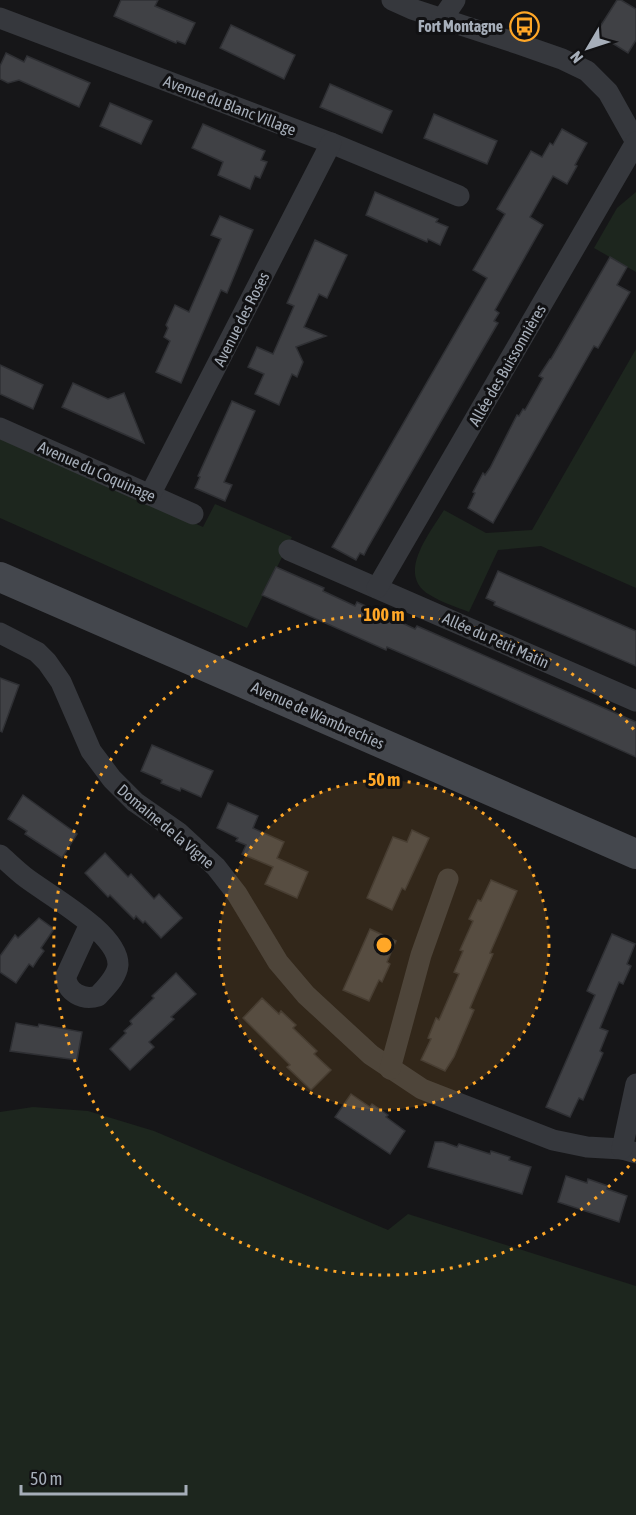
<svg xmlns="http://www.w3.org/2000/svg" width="636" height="1515" viewBox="0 0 636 1515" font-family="'Asap Condensed',sans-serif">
<rect width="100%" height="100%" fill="#161618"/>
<g fill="#1d261e">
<polygon points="636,192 636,272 594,248 617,208"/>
<path d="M636 349V588L541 546 498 550 469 612C456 607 441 602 430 595 395 575 430 533 444 510L486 533 532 530Z"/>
<polygon points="0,437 203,527 215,504 292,537 247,628 0,518"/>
<polygon points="33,1107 88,1111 154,1131 388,1230 408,1214 636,1286 636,1515 0,1515 0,1112"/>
</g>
<g fill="#404145" stroke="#2f3034" stroke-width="1.5">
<polygon points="121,0 158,0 155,6 195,23 185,44 177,41 176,43 114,16"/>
<polygon points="617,0 621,0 636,9 636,40 628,53 596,33"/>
<polygon points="231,25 295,55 284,79 220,48"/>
<polygon points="6,53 24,62 27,56 90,83 79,107 19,80 8,83 0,79 0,66"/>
<polygon points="330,84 392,111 382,133 320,107"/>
<polygon points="110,103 152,121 141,144 100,126"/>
<polygon points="434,114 497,141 487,164 424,138"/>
<polygon points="203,124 265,151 261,160 267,162 260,178 255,176 250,189 218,175 223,162 192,148"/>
<polygon points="562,129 587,143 575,165 577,166 567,184 553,176 530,217 543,225 495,310 499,313 494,321 498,323 368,547 364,555 360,553 356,560 332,547 487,278 473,270 505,214 497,209 531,151 542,157 550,143 553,145"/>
<polygon points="375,192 438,219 436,222 448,227 440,245 428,239 427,242 366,215"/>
<polygon points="220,216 253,230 227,293 221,290 181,383 156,372 170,341 164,337 168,328 166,325 175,305 189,312 221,239 211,235"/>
<polygon points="315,240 347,255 327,298 319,294 304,327 326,336 296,347 303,362 297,377 292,374 279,405 255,394 264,374 248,367 257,347 273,354 294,306 287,303"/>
<polygon points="610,257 627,267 617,285 630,292 598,348 594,346 493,523 468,508 475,493 473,492 483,473 485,475 490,468 517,415 519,416 523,409 525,410 543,378 539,376 550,359 551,359"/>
<polygon points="0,365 43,385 33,409 0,394"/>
<polygon points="73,383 108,399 124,393 144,443 62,407"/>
<polygon points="232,401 255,411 224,482 232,485 225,501 195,488 200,477 198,476"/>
<polygon points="276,567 324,588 323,591 355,606 357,602 415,629 417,626 636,722 636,757 447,673 387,647 386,650 262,595"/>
<polygon points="498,571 636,631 636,666 494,605 495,602 486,598"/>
<polygon points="0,678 19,685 2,732 0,731"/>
<polygon points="152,745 213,771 201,797 181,788 180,791 161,783 162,780 141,771"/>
<polygon points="23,795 77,834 62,858 25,834 27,831 8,819"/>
<polygon points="228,803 258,816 253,828 284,842 277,858 308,872 297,898 265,884 273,867 242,854 246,845 236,841 238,838 217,828"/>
<polygon points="412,830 429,838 405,890 402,888 392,910 367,898 393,837 407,842"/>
<polygon points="105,853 128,877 131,874 154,899 159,894 182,918 161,938 145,921 143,923 136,916 134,919 110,895 108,897 85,873"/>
<polygon points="491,880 517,891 490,953 493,954 470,1008 474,1010 454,1057 445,1071 421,1060 431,1039 428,1038 436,1018 439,1020 459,974 454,972 463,951 460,950 473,921 469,919 478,900 481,901"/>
<polygon points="39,918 54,929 41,948 44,951 38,959 33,967 29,964 16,983 0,972 0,956 15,935 18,938"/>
<polygon points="370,929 396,941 387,962 390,964 382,982 379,980 369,1001 343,990"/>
<polygon points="612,934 635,944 627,964 631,966 623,984 619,982 600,1028 608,1031 600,1051 603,1053 583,1100 579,1098 570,1117 546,1107 595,995 587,991"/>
<polygon points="176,973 196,994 171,1017 174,1019 149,1042 154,1047 130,1070 110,1049 126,1033 124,1031 132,1024 130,1021 154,998 152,996"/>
<polygon points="262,998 279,1014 281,1011 296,1025 293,1028 317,1051 314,1054 331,1070 311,1090 287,1067 290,1065 243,1018"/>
<polygon points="16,1023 38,1027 39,1024 82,1032 77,1060 10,1051"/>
<polygon points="351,1094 370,1107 372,1104 378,1108 388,1115 386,1117 405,1131 390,1154 335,1117"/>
<polygon points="435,1142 443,1142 457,1147 459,1144 490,1154 491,1151 510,1157 509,1160 531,1167 522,1194 428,1167"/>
<polygon points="566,1176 587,1183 588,1179 608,1186 607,1189 627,1196 619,1222 558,1202"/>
</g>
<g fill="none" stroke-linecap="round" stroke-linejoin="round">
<g stroke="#36383d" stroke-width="21">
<polyline points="392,0 412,9 519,44 562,59 587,71 608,92 636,142"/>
<polyline points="0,18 331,143 459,196"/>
<polyline points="442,19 455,0"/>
<polyline points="0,428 193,514"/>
<polyline points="150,495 331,143"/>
<polyline points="289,550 636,701"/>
<polyline points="377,588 636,142"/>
<polyline points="0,633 37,652 47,662 61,682 91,751 112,779 135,802 178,832 216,867 237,894 278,962 306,995 371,1055 422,1089 553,1140 587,1147 622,1149 636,1153"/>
<path d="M0 855C8 862 16 870 25 877 48 895 119 933 118 965 117 977 106 987 98 996 83 1001 66 992 66 976L90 924"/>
<polyline points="390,1069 421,955 448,879"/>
<polyline points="622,1149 636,1084"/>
</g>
<polyline stroke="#44474d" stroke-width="30" points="0,577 636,854"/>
</g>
<circle cx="384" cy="945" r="165" fill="#ffa727" fill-opacity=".12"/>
<g fill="none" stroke="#ffa727" stroke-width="3" stroke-dasharray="3 6">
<circle cx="384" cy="945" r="165"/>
<path d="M635 1159A330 330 0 1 1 635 731"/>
</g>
<defs>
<symbol id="bus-ring" viewBox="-11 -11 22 22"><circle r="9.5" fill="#111113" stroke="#ffa727" stroke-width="1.5"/><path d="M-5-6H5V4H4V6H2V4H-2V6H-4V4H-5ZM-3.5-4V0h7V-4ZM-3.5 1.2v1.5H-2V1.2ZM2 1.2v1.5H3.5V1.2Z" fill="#ffa727"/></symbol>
</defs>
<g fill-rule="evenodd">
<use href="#bus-ring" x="508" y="10" width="33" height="33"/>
</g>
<g text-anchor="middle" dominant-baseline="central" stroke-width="6" stroke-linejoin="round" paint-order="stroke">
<g font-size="16" font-weight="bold" fill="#a6aeb9" stroke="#111113" text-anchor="end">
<text x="503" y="26">Fort Montagne</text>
</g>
<g font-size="16" fill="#a6aeb9" stroke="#111113">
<text transform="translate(230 105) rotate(21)">Avenue du Blanc Village</text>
<text transform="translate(241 319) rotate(-63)">Avenue des Roses</text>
<text transform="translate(507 365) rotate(-60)">Allée des Buissonnières</text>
<text transform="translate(97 471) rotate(24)">Avenue du Coquinage</text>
<text transform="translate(496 640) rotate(24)">Allée du Petit Matin</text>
<text transform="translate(318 715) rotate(24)">Avenue de Wambrechies</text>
<text transform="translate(166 826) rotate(40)">Domaine de la Vigne</text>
</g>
</g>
<circle cx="384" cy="945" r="9" fill="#ffa727" stroke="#111113" stroke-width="3"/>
<g font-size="18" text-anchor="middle" font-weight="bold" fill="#ffa727" stroke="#111113" stroke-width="6" stroke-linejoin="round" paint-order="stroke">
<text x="384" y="621">100 m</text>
<text x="384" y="786">50 m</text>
</g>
<g transform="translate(588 48) rotate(231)" stroke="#111113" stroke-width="4.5" paint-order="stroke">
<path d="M0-4.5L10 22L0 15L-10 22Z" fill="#a6aeb9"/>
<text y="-9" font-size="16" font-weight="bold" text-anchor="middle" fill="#a6aeb9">N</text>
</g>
<path d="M21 1485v9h165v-9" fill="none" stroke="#a6aeb9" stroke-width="3"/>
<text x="30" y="1485" font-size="18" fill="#a6aeb9" stroke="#111113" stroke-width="4.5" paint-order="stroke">50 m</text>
</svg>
